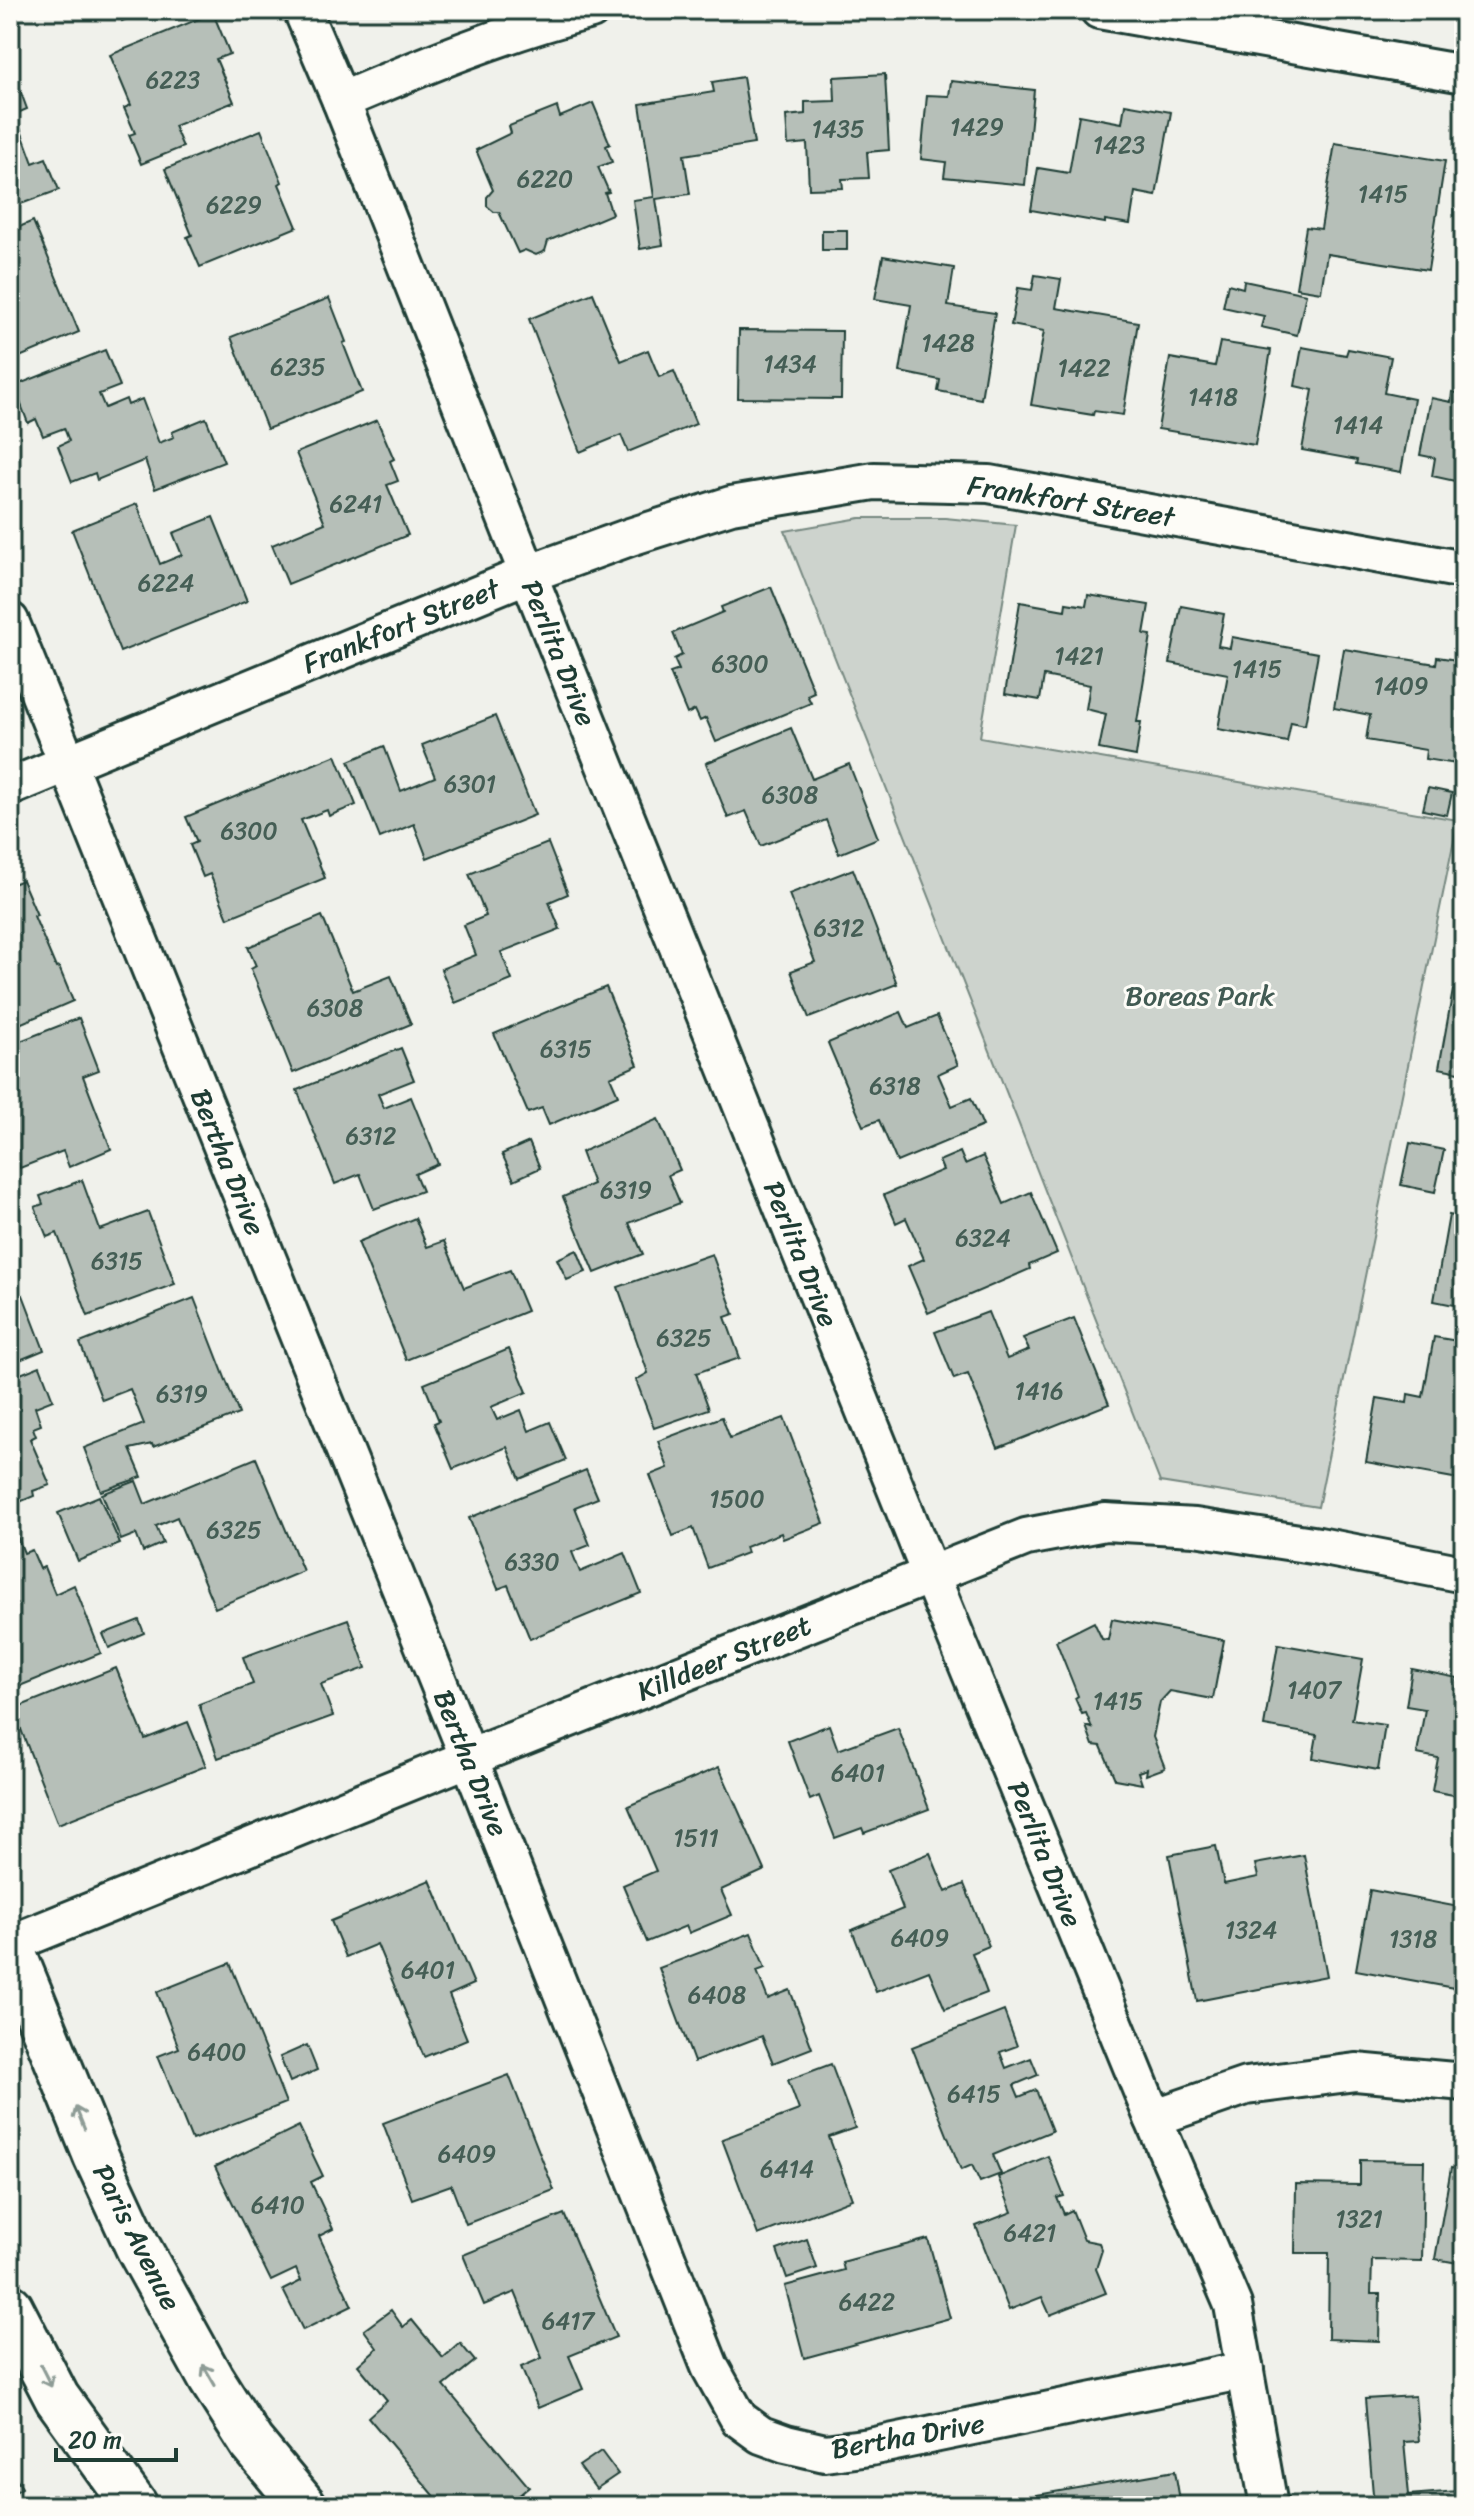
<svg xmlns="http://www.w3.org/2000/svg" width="1474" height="2516" viewBox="0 0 1474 2516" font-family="Sriracha,sans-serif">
<rect width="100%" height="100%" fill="#f0f1eb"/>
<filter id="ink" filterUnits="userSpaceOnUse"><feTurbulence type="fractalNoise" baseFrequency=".0125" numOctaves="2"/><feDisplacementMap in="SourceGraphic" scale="16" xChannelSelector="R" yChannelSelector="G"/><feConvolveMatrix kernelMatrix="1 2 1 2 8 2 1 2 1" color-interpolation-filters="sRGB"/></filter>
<g filter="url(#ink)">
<polygon fill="#cdd3cd" stroke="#768880" stroke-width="2" points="860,518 945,518 1016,525 980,737 1458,820 1318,1507 1160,1482 785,531"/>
<g fill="#b6bfb8" stroke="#1f3d34" stroke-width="2">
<polygon points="117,10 148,10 122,21"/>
<polygon points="213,13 230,54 216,59 234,102 174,126 183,147 141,164 129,135 135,133 124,108 131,105 110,55"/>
<polygon points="10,63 27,109 15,114 33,163 46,158 59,190 10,208"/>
<polygon points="885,74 889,150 867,152 869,178 842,179 843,188 809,189 807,143 788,145 786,116 805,114 805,102 835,101 834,77"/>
<polygon points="743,77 754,144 684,155 690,194 656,199 663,245 640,249 633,200 654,197 640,104 714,92 712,82"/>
<polygon points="951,81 1034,90 1025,185 944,177 946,162 921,159 927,95 949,96"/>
<polygon points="593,103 610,144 606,146 612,162 598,167 609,192 605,193 612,214 548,241 545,251 536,255 525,250 518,253 499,212 494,212 487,206 487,197 493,190 476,150 511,133 509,126 557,107 560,117"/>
<polygon points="1125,104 1171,112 1156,196 1135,192 1130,224 1105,220 1105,223 1031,210 1038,168 1069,173 1079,115 1122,123"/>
<polygon points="261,130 282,182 279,184 297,227 200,267 187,237 192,235 165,169"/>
<polygon points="1335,143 1445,161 1428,270 1327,254 1321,292 1296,288 1306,227 1321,229"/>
<polygon points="33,221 79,332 10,361 10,231"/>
<rect x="822" y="230" width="25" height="20"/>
<polygon points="883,256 954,268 948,306 995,313 981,399 938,391 940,380 900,372 911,305 875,299"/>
<polygon points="1035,275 1061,279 1056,308 1138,322 1123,415 1094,411 1093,415 1031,405 1044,331 1011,325 1018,288 1032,290"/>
<polygon points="1244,281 1306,294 1297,335 1261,327 1264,316 1223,307 1228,284 1243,288"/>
<polygon points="593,293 621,361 648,350 659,377 674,371 696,424 628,452 621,435 580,452 529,319"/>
<polygon points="329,298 346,342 343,343 362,392 267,429 231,337"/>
<polygon points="739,330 842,331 841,399 738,398"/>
<polygon points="1220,342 1271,350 1255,445 1158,429 1170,358 1215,366"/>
<polygon points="1302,347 1346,355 1348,349 1391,357 1384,393 1414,399 1401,472 1356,464 1357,460 1302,450 1313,390 1295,386"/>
<polygon points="105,350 120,386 99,394 105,408 126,399 128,405 142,399 159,443 174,437 172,432 206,418 224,462 155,489 145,460 97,480 95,473 72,482 58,446 69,441 64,428 43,436 36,419 28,423 14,386"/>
<polygon points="1452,392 1464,394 1464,483 1432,476 1435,458 1420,455 1431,398 1451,402"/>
<polygon points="377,420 394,459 390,461 398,481 387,485 408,535 288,584 272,545 325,523 296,453"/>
<polygon points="137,504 160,564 182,555 173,533 213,517 247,601 120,652 72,530"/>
<polygon points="771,587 814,692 807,695 811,703 716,742 706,718 700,721 695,710 687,714 670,673 679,670 674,659 682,655 673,633 723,612 721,607"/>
<polygon points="1088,595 1149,605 1144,634 1151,635 1137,722 1141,722 1136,756 1099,749 1106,714 1086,709 1090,685 1044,676 1040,700 1005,694 1020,602 1065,610 1066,603 1086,606"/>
<polygon points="1181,606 1224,614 1218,646 1230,648 1232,637 1318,653 1305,725 1291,722 1287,742 1218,729 1228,674 1170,663"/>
<polygon points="1344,649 1436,664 1437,657 1464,661 1464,727 1457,764 1425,759 1426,750 1366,740 1370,715 1334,708"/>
<polygon points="495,716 535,815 427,858 414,824 380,838 349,761 384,746 401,791 435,777 422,745"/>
<polygon points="791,728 812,779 849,764 878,838 839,854 826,820 761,846 746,811 728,818 706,763"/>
<polygon points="336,755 356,805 329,816 327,810 301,820 325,878 228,918 210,874 203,877 190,845 197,842 186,817"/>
<polygon points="1428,788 1452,793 1447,815 1423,810"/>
<polygon points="548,843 568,894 549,902 560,929 501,952 512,980 455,1003 441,969 476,955 464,925 486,916 469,874"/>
<polygon points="853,869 897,984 809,1018 791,971 815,962 789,894"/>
<polygon points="22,880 37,915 34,916 56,968 59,967 73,1001 10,1028 10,885"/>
<polygon points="322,916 353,991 391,976 411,1024 293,1073 251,969 256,966 248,947"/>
<polygon points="606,987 638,1065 610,1077 618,1095 549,1125 542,1108 528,1113 494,1034"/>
<polygon points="1453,990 1464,992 1464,1073 1439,1068"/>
<polygon points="901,1012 908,1028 937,1016 958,1065 938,1074 952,1106 971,1098 983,1126 897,1162 879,1120 863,1126 828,1043"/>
<polygon points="79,1018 99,1070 83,1076 111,1149 69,1167 63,1151 20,1168 10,1141 10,1045"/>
<polygon points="401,1048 414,1080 378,1094 384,1108 411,1097 438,1164 415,1174 422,1191 374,1209 360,1174 335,1184 297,1090"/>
<polygon points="658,1119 680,1170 668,1175 680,1203 629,1223 643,1254 595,1273 563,1197 593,1184 581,1152"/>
<polygon points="529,1142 540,1168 514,1180 502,1154"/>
<polygon points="1410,1143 1444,1150 1435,1192 1401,1185"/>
<polygon points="960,1152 965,1164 983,1156 1004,1204 1031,1192 1057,1253 1029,1265 1030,1269 928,1313 908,1266 924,1259 906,1218 896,1223 884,1195 943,1170 939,1161"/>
<polygon points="82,1180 100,1230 148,1212 175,1284 88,1316 57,1233 47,1237 35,1207 43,1204 40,1196"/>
<polygon points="1464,1192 1464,1307 1434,1301 1449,1215 1459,1217"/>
<polygon points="415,1218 427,1247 444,1241 464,1288 510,1270 527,1311 406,1360 358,1242"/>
<polygon points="577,1250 586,1272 567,1280 557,1259"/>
<polygon points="712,1254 734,1314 725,1317 740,1358 696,1373 709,1409 654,1428 636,1380 648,1373 618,1287"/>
<polygon points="23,1295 44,1350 10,1364 10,1300"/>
<polygon points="194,1298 239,1414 153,1447 152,1444 130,1449 142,1477 101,1491 84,1448 144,1424 130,1389 102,1400 80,1343"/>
<polygon points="988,1312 1007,1359 1029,1350 1023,1338 1074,1318 1109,1404 998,1448 968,1374 954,1379 935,1332"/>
<polygon points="1434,1337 1464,1342 1464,1480 1366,1462 1377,1398 1407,1403 1408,1394 1423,1397"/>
<polygon points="509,1349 527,1392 491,1407 497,1420 521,1410 529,1431 550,1422 566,1460 520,1479 507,1447 453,1469 434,1423 439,1421 424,1384"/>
<polygon points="40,1366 53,1400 35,1407 41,1425 33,1428 36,1436 30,1439 50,1485 33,1491 34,1496 10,1506 10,1373 13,1377"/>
<polygon points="722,1417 730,1438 784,1418 824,1523 783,1539 781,1533 745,1547 747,1553 708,1568 693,1528 673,1536 650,1475 668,1468 658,1441"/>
<polygon points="256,1458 303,1571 215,1608 177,1517 156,1526 163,1543 143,1552 136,1534 121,1540 102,1494 136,1481 145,1504"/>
<polygon points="586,1470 598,1498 575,1507 590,1545 572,1552 580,1572 625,1553 641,1593 530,1639 508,1585 498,1589 469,1518"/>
<polygon points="99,1496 120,1544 78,1561 58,1513"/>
<polygon points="17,1536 24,1553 32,1550 40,1569 44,1567 55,1594 74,1585 101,1653 10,1690 10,1539"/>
<polygon points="348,1619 366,1668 321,1684 333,1716 218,1758 199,1704 253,1684 243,1657"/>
<polygon points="1112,1619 1224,1640 1213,1699 1170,1691 1160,1702 1153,1737 1165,1768 1146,1775 1147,1769 1138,1772 1142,1784 1115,1779 1101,1746 1093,1745 1086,1726 1092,1728 1086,1713 1082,1714 1075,1698 1078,1696 1056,1641 1094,1622 1102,1639 1108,1640"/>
<polygon points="139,1620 144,1633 109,1648 103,1634"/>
<polygon points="1278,1644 1363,1659 1352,1720 1385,1725 1378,1770 1313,1758 1317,1735 1264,1726"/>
<polygon points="116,1668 145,1739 188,1722 206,1766 58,1824 13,1709"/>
<polygon points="1412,1669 1458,1678 1456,1690 1464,1691 1464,1797 1432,1791 1438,1758 1417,1754 1425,1709 1406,1706"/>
<polygon points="829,1725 838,1750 898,1728 929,1809 864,1833 862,1828 835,1838 819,1796 810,1800 788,1741"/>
<polygon points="719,1767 765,1870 721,1890 732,1915 689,1933 686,1926 647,1942 623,1885 656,1871 628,1806"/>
<polygon points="1216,1846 1224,1884 1258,1877 1255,1864 1304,1855 1327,1976 1197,2001 1169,1855"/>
<polygon points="930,1853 946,1892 964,1884 989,1946 972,1953 987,1993 945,2009 929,1971 876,1992 852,1930 903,1909 888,1870"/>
<polygon points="430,1880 474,1984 449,1995 467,2039 424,2057 377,1944 346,1957 331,1921"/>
<polygon points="1370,1890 1464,1908 1464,1977 1455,1975 1454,1988 1356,1970"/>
<polygon points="751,1933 765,1968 757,1971 768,1999 790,1990 812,2048 773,2063 762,2036 694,2062 659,1968"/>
<polygon points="230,1963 286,2103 192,2140 158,2056 179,2048 157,1992"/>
<polygon points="1004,2011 1017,2046 1000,2052 1006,2068 1031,2058 1038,2075 1014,2085 1019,2097 1036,2090 1052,2131 993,2155 1001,2174 980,2182 972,2165 961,2170 912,2047"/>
<polygon points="307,2045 317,2070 290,2082 280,2057"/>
<polygon points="831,2064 855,2128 829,2137 852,2199 758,2235 722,2139 799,2110 788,2080"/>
<polygon points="509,2075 554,2190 466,2224 451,2185 412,2199 383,2123"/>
<polygon points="299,2126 323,2176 311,2182 333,2229 319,2236 352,2306 303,2330 283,2290 301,2281 296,2269 271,2281 215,2167"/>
<polygon points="1048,2156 1064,2196 1057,2198 1064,2214 1072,2210 1084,2240 1099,2243 1102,2250 1096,2269 1106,2293 1050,2315 1042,2297 1009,2310 976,2226 1012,2212 998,2177"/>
<polygon points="1360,2160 1424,2161 1422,2261 1372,2260 1371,2294 1380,2294 1379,2341 1328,2339 1329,2253 1295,2253 1296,2184 1360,2185"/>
<polygon points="1451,2168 1464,2170 1464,2264 1435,2259"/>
<polygon points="564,2214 616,2337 569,2356 583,2389 538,2408 521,2367 542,2358 515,2292 484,2305 463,2255"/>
<polygon points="807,2239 817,2268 787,2278 777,2250"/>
<polygon points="928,2239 950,2318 804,2358 785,2286 844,2270 842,2262"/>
<polygon points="391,2310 403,2327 412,2320 443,2358 460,2343 475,2361 444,2386 529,2487 506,2506 443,2506 368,2417 387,2400 358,2365 377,2348 364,2330"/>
<polygon points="1415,2396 1419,2441 1404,2442 1409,2495 1457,2491 1459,2506 1374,2506 1365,2399"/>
<polygon points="601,2451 618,2474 596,2489 579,2466"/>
<polygon points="10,2467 22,2488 10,2495"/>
<polygon points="1175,2471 1181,2506 1033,2506 1031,2496"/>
</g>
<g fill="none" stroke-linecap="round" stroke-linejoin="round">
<defs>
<g id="street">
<polyline points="302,10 341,101 528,574 931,1576 1153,2118 1233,2305 1269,2506"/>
<polyline points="1099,10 1464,74"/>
<path d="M341 101C423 66 505 32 591 10"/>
<polyline points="10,621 469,1758 710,2367 739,2419 761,2435 786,2444 825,2453 870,2447 1245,2370"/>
<polyline points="10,787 528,574 630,537 731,505 874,481 989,484 1464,570"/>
<polyline points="10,1944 469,1758 1026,1537 1105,1522 1195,1527 1319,1546 1464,1574"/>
<polyline points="1153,2118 1246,2086 1356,2072 1464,2082"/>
</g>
<g id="secondary">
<polyline points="10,1945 96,2156 138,2247 211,2379 251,2442 304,2506"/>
<polyline points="10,2307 57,2398 135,2506"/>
</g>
</defs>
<use href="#street" stroke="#1f3d34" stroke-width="42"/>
<use href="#secondary" stroke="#1f3d34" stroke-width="50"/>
<use href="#street" stroke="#fdfcf7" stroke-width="36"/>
<use href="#secondary" stroke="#fdfcf7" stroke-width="44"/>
</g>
<defs><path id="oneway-shaft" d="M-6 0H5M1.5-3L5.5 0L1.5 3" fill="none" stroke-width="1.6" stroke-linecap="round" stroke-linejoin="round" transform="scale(2)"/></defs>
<g stroke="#8e9c96">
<use href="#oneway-shaft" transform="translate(80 2118) rotate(-112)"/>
<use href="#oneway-shaft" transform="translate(209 2375) rotate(-120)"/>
<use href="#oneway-shaft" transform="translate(46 2376) rotate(63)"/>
</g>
</g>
<g text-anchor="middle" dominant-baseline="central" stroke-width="6" stroke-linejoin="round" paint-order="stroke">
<g font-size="24" fill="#455e55">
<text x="173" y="80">6223</text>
<text x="977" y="127">1429</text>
<text x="838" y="129">1435</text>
<text x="1119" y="145">1423</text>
<text x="545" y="179">6220</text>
<text x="1383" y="194">1415</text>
<text x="234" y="205">6229</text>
<text x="948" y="343">1428</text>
<text x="790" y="364">1434</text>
<text x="298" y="367">6235</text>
<text x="1084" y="368">1422</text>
<text x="1213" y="397">1418</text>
<text x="1358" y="425">1414</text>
<text x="356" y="504">6241</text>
<text x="166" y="583">6224</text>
<text x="1079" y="656">1421</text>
<text x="740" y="664">6300</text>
<text x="1257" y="669">1415</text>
<text x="1401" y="686">1409</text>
<text x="470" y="784">6301</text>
<text x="790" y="795">6308</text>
<text x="249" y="831">6300</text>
<text x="839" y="928">6312</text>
<text x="335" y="1008">6308</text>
<text x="566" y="1049">6315</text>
<text x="895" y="1086">6318</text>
<text x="371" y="1136">6312</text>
<text x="626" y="1190">6319</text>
<text x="983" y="1238">6324</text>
<text x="117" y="1261">6315</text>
<text x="684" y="1338">6325</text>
<text x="1039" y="1391">1416</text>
<text x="182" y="1394">6319</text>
<text x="737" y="1499">1500</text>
<text x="234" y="1530">6325</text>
<text x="532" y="1562">6330</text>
<text x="1314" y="1690">1407</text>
<text x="1118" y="1701">1415</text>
<text x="858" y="1773">6401</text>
<text x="696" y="1838">1511</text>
<text x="1251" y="1930">1324</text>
<text x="920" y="1938">6409</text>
<text x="1413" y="1939">1318</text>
<text x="428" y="1970">6401</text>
<text x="717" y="1995">6408</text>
<text x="217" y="2052">6400</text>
<text x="974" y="2094">6415</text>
<text x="467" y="2154">6409</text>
<text x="787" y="2169">6414</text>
<text x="278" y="2205">6410</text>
<text x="1359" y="2219">1321</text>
<text x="1030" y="2233">6421</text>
<text x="867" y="2302">6422</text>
<text x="568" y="2321">6417</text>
</g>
<g font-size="28" fill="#1f3d34" stroke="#fdfcf7">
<text transform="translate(1071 501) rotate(9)">Frankfort Street</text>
<text transform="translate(401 626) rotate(-22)">Frankfort Street</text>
<text transform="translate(559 653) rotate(68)">Perlita Drive</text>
<text transform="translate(228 1162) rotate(68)">Bertha Drive</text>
<text transform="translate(801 1254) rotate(68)">Perlita Drive</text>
<text transform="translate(724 1658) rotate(-22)">Killdeer Street</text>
<text transform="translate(471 1763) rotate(68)">Bertha Drive</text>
<text transform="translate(1045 1854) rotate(68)">Perlita Drive</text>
<text transform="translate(137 2237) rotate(63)">Paris Avenue</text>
<text transform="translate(908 2436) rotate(-10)">Bertha Drive</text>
</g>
<g font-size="28" fill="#425b53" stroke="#fdfcf7">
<text x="1200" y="995">Boreas Park</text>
</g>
</g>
<rect width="1474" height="2516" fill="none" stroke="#fdfcf7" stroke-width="40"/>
<rect x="20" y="20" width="1434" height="2476" fill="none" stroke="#1f3d34" stroke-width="3" filter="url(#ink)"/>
<path d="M56 2448v12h120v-12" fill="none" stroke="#1f3d34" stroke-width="4"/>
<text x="68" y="2448" font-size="24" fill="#1f3d34" stroke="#fdfcf7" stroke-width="6" paint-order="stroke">20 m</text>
</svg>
